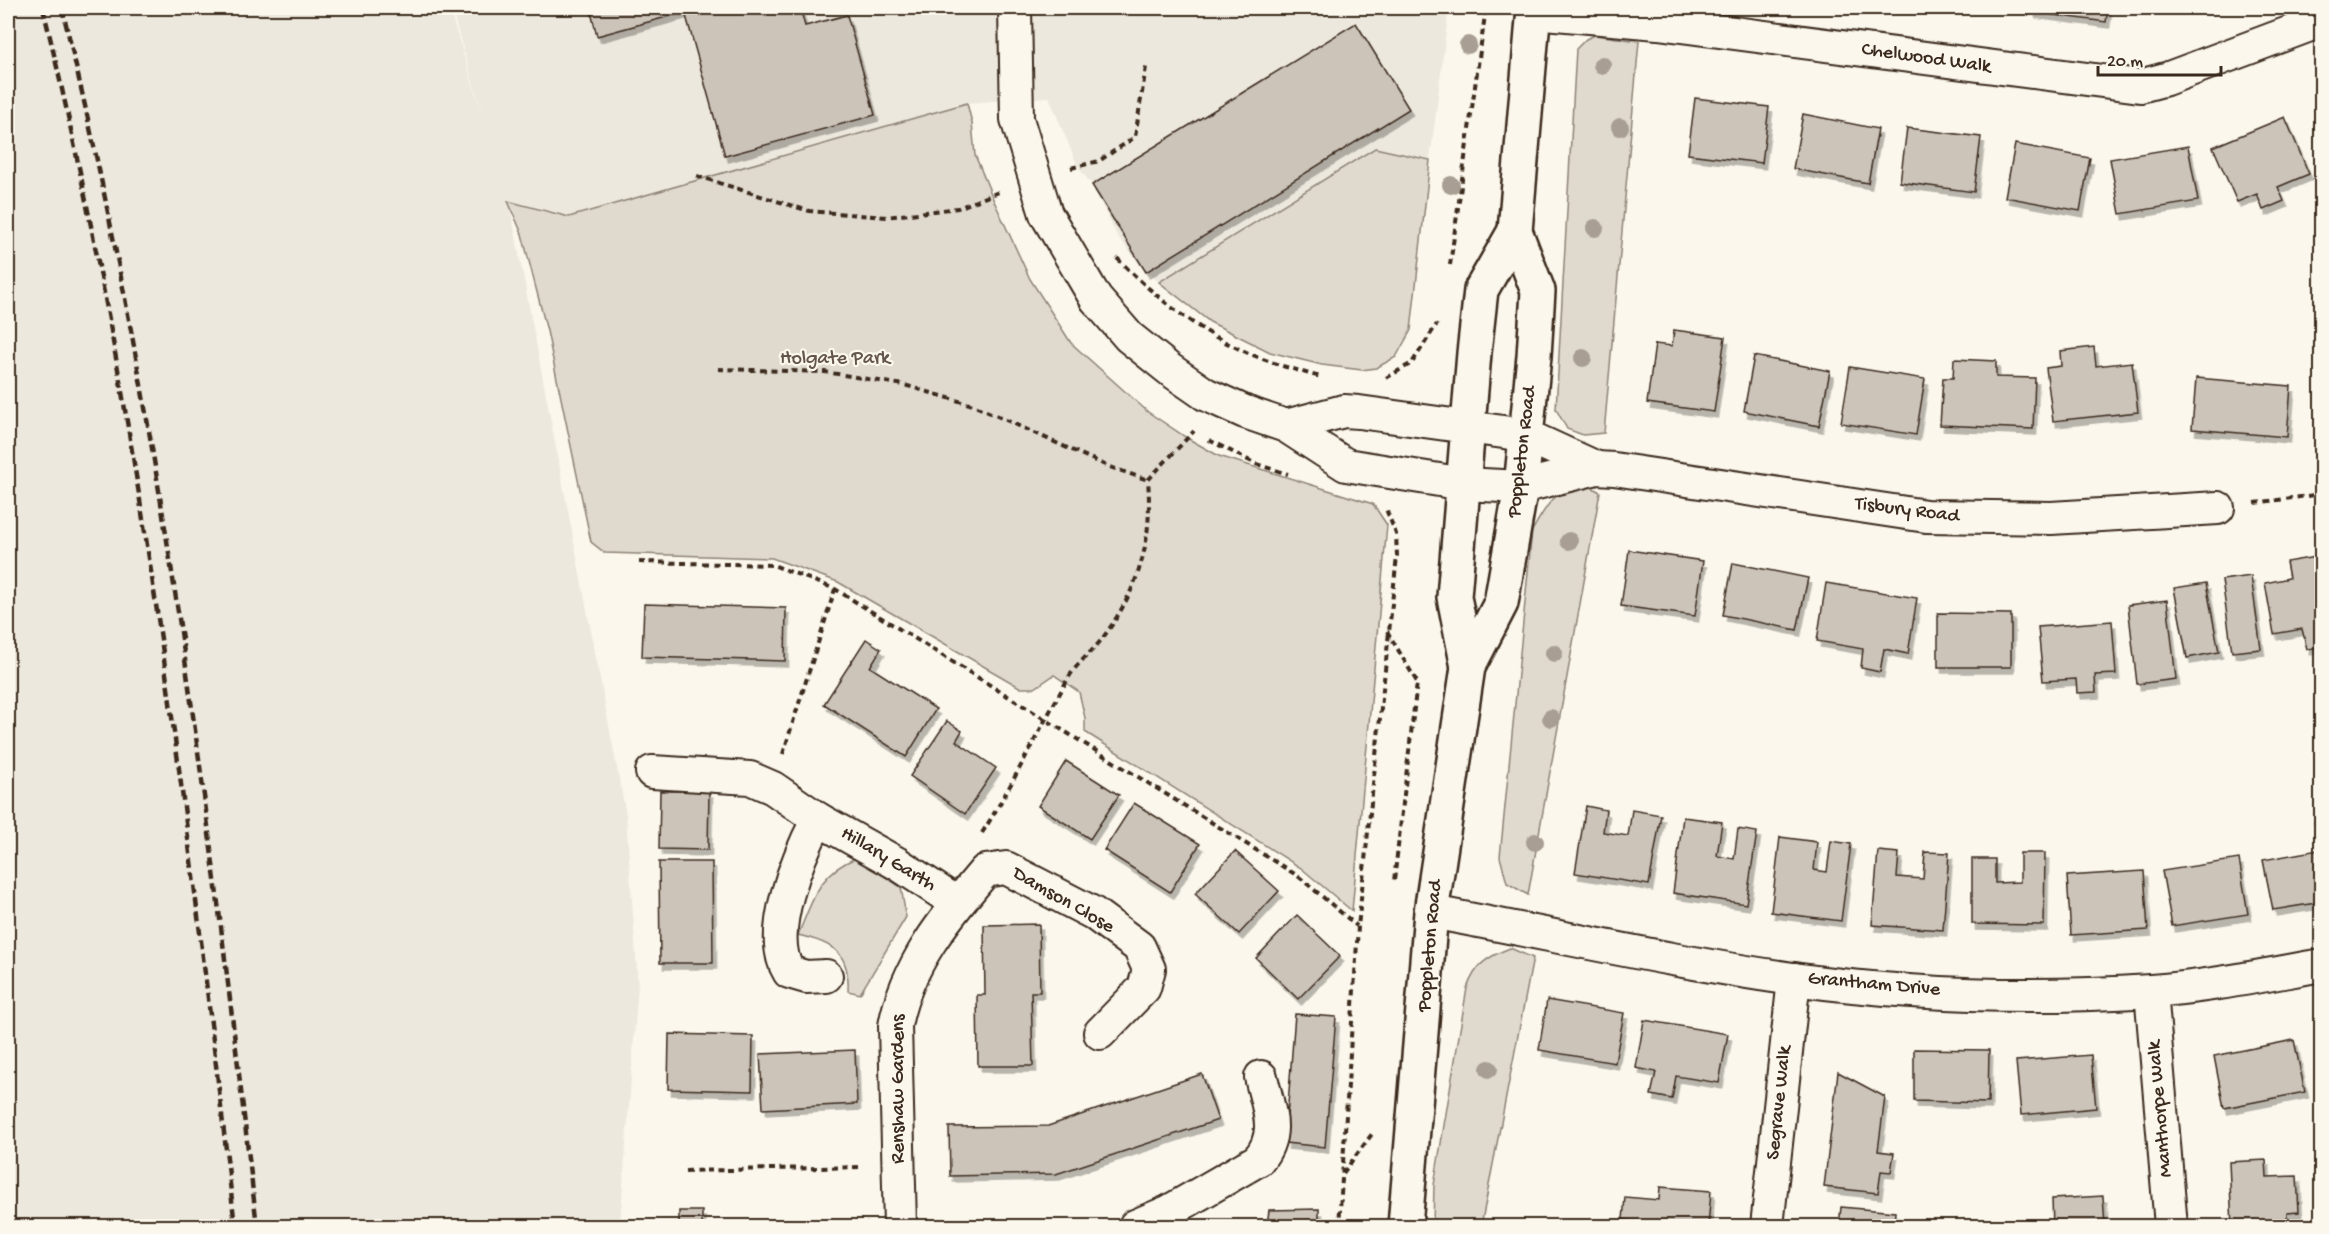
<svg xmlns="http://www.w3.org/2000/svg" width="2329" height="1234" viewBox="0 0 2329 1234" font-family="'Gochi Hand',sans-serif">
<defs>
<filter id="shadow"><feDropShadow dx="3.5" dy="6" stdDeviation="0" flood-color="#0004"/></filter>
</defs>
<rect width="100%" height="100%" fill="#fbf7ec"/>
<filter id="ink" filterUnits="userSpaceOnUse"><feTurbulence type="fractalNoise" baseFrequency=".0167" numOctaves="2"/><feDisplacementMap in="SourceGraphic" scale="12" xChannelSelector="R" yChannelSelector="G"/><feConvolveMatrix kernelMatrix="1 2 1 2 8 2 1 2 1" color-interpolation-filters="sRGB"/></filter>
<g filter="url(#ink)">
<polygon fill="#ede8dd" points="8,8 449,8 484,120 451,8 1449,8 1430,160 1375,148 1159,282 1146,272 1116,234 1092,185 1078,167 1049,97 967,103 569,217 509,201 626,815 638,985 620,1226 8,1226"/>
<g fill="#dfd9ce" stroke="#8d8276" stroke-width="1.5">
<polygon points="1595,35 1639,41 1604,433 1583,435 1567,429 1556,409 1576,49 1586,39"/>
<polygon points="967,103 972,123 975,155 994,201 1030,279 1071,343 1148,412 1187,438 1219,456 1373,504 1387,525 1352,911 1301,868 1085,732 1085,718 1079,692 1054,675 1035,688 1021,688 838,582 772,558 605,553 591,542 547,331 522,234 508,201 569,217"/>
<polygon points="1375,148 1430,160 1411,330 1396,357 1376,368 1362,370 1322,365 1270,352 1210,322 1159,282"/>
<path d="M1584 483 1600 492 1528 895 1507 883 1500 857 1532 531C1548 503 1552 493 1584 483Z"/>
<path d="M856 858 901 887 906 917 860 994 848 991C850 952 833 943 798 935 813 900 818 873 856 858Z"/>
<path d="M1510 948 1533 958 1481 1226H1433L1434 1185 1467 988C1476 964 1487 957 1510 948Z"/>
</g>
<g fill="#ccc4b9" stroke="#3b2a1e" stroke-width="1.5" filter="url(#shadow)">
<polygon points="590,8 800,8 805,26 847,15 875,115 725,156 685,12 597,36"/>
<polygon points="2032,8 2108,8 2106,22 2032,12"/>
<polygon points="1356,23 1409,109 1146,272 1092,185"/>
<polygon points="1695,98 1769,107 1762,163 1688,154"/>
<polygon points="1803,114 1878,129 1868,183 1793,169"/>
<polygon points="2285,117 2309,174 2278,187 2284,201 2263,210 2257,194 2237,202 2213,147"/>
<polygon points="1907,128 1981,137 1974,192 1900,182"/>
<polygon points="2015,144 2090,158 2080,211 2005,197"/>
<polygon points="2188,146 2198,201 2120,214 2110,159"/>
<polygon points="1674,330 1725,337 1714,412 1647,403 1655,344 1672,346"/>
<polygon points="2094,347 2096,366 2132,362 2138,412 2053,421 2046,368 2061,366 2060,351"/>
<polygon points="1754,356 1830,371 1819,426 1744,411"/>
<polygon points="1954,359 1996,361 1996,377 2035,378 2033,429 1940,425 1943,378 1953,378"/>
<polygon points="1850,367 1925,379 1916,435 1841,423"/>
<polygon points="2196,378 2291,386 2287,437 2192,429"/>
<polygon points="1629,550 1703,561 1695,616 1621,606"/>
<polygon points="2322,556 2322,647 2307,649 2302,629 2274,634 2265,583 2289,578 2286,562"/>
<polygon points="1733,563 1808,578 1797,630 1723,615"/>
<polygon points="2251,576 2261,649 2232,652 2222,580"/>
<polygon points="1826,583 1917,598 1908,654 1884,649 1880,672 1861,668 1863,649 1817,641"/>
<polygon points="2206,583 2219,652 2187,658 2174,588"/>
<polygon points="2167,600 2176,679 2137,684 2128,605"/>
<polygon points="644,604 786,608 785,661 642,657"/>
<polygon points="1938,613 2011,614 2011,667 1938,667"/>
<polygon points="2112,621 2116,674 2095,675 2096,692 2077,693 2076,679 2043,681 2038,627"/>
<polygon points="866,639 881,649 870,667 936,709 906,757 824,704"/>
<polygon points="947,721 962,731 956,741 996,768 965,814 910,776"/>
<polygon points="1066,761 1119,795 1090,839 1038,806"/>
<polygon points="660,791 709,791 708,850 659,849"/>
<polygon points="1134,803 1200,844 1170,892 1104,850"/>
<polygon points="1586,806 1606,810 1603,832 1628,836 1632,810 1661,815 1649,885 1575,873"/>
<polygon points="1683,817 1722,822 1717,856 1734,859 1738,829 1757,832 1746,904 1673,893"/>
<polygon points="2322,821 2322,902 2273,910 2263,860 2319,850 2314,822"/>
<polygon points="1780,837 1817,842 1814,870 1827,872 1831,841 1851,844 1841,921 1771,912"/>
<polygon points="1235,851 1279,891 1239,934 1195,894"/>
<polygon points="1878,851 1899,853 1897,877 1923,879 1925,852 1949,853 1943,930 1872,925"/>
<polygon points="2020,853 2045,853 2044,925 1972,924 1972,859 1995,859 1995,883 2020,882"/>
<polygon points="2239,859 2248,914 2172,926 2162,871"/>
<polygon points="659,862 712,862 713,963 660,963"/>
<polygon points="2144,871 2148,930 2071,935 2067,876"/>
<polygon points="1297,915 1340,956 1298,999 1256,958"/>
<polygon points="1039,924 1040,992 1031,992 1033,1066 978,1066 977,995 985,995 984,925"/>
<polygon points="1547,1000 1624,1013 1615,1063 1539,1050"/>
<polygon points="1295,1014 1336,1017 1325,1147 1285,1143"/>
<polygon points="1644,1020 1728,1034 1719,1083 1676,1076 1672,1099 1651,1095 1656,1072 1636,1068"/>
<polygon points="669,1034 753,1036 752,1091 668,1089"/>
<polygon points="2294,1040 2305,1092 2224,1108 2214,1056"/>
<polygon points="1914,1049 1989,1050 1988,1103 1914,1101"/>
<polygon points="855,1050 857,1104 763,1109 760,1054"/>
<polygon points="2091,1055 2096,1108 2021,1115 2016,1061"/>
<polygon points="1838,1072 1885,1097 1878,1151 1894,1153 1891,1172 1881,1171 1878,1193 1824,1187"/>
<polygon points="1202,1074 1218,1120 1056,1174 950,1176 949,1127 1048,1126"/>
<polygon points="2266,1160 2267,1177 2297,1176 2299,1212 2287,1213 2287,1226 2232,1226 2229,1162"/>
<polygon points="1660,1187 1711,1191 1708,1226 1657,1226 1657,1223 1623,1220 1625,1197 1659,1200"/>
<polygon points="2103,1196 2105,1226 2053,1226 2052,1199"/>
<polygon points="1841,1207 1895,1212 1894,1226 1839,1226"/>
<polygon points="1319,1209 1319,1226 1267,1226 1269,1210"/>
<rect x="679" y="1211" width="23" height="15"/>
<polygon points="733,1222 867,1223 867,1226 732,1226"/>
</g>
<g fill="none" stroke-linecap="round" stroke-linejoin="round">
<defs>
<g id="street">
<polyline points="1015,8 1017,119 1046,214 1096,299 1129,337 1169,369 1205,394 1245,412 1286,426 1346,465 1464,484 1521,487 1597,468 1614,469 1926,516 2051,518 2218,508"/>
<polyline points="1533,12 1658,23 2140,86 2166,79 2310,25"/>
<polyline points="1286,426 1344,411 1359,412 1525,435 1597,468"/>
<polyline points="652,772 750,778 773,788 818,819 898,864 957,903"/>
<path d="M818 819C799 855 765 934 789 972L806 977 826 976"/>
<path d="M1431 912C1551 934 1671 962 1793 979 1910 995 2033 999 2151 991 2208 987 2265 975 2322 965"/>
<polyline points="2151,991 2171,1226"/>
<path d="M900 1226 895 1026C906 965 946 917 985 871L1006 868 1093 913 1139 947 1149 969 1144 988 1100 1033"/>
<path d="M1135 1226 1168 1212 1258 1160C1281 1133 1268 1108 1261 1077"/>
<polyline points="1767,1226 1794,979"/>
</g>
<g id="primary">
<polyline points="1468,667 1454,597 1474,353 1481,290 1515,231"/>
<polyline points="1405,1226 1431,912 1468,667 1501,603 1521,487 1534,356 1538,291 1515,231 1534,8"/>
</g>
</defs>
<use href="#street" stroke="#3b2a1e" stroke-width="36"/>
<use href="#primary" stroke="#3b2a1e" stroke-width="38"/>
<g stroke="#3b2a1e" stroke-width="4" stroke-dasharray="6 4.5" stroke-linecap="butt">
<polyline points="1420,8 1456,11"/>
<polyline points="1071,168 1099,161 1135,137 1146,67"/>
<polyline points="697,176 809,211 886,217 958,208 999,192"/>
<path d="M1117 258C1168 310 1216 345 1286 367 1298 370 1310 375 1322 377"/>
<polyline points="1450,265 1486,8"/>
<polyline points="718,369 825,372 904,385 973,405 1107,466 1148,480"/>
<polyline points="1386,378 1412,363 1437,324"/>
<polyline points="1209,440 1256,464 1288,474"/>
<polyline points="2255,503 2322,494"/>
<polyline points="639,562 773,565 835,589 1298,876 1357,926"/>
<polyline points="1387,631 1417,682 1394,881"/>
<polyline points="783,754 835,589"/>
<path d="M982 833C1014 783 1039 729 1069 677 1077 663 1092 652 1102 639 1139 589 1153 542 1148 480L1194 431"/>
<polyline points="685,1171 861,1167"/>
<polyline points="1343,1173 1372,1134"/>
<polyline points="1339,1226 1358,927 1397,556 1396,534 1386,509"/>
</g>
<use href="#street" stroke="#fbf7ec" stroke-width="32"/>
<use href="#primary" stroke="#fbf7ec" stroke-width="33"/>
<g stroke="#3b2a1e" stroke-width="4.5" stroke-dasharray="9 4.5" stroke-linecap="butt">
<path d="M43 8C140 408 187 818 235 1226"/>
<path d="M62 8C160 407 209 818 257 1226"/>
</g>
</g>
<g fill="#a89e93">
<circle cx="1468" cy="45" r="9"/>
<circle cx="1602" cy="65" r="9"/>
<circle cx="1620" cy="127" r="9"/>
<circle cx="1451" cy="185" r="9"/>
<circle cx="1595" cy="228" r="9"/>
<circle cx="1583" cy="358" r="9"/>
<circle cx="1569" cy="541" r="9"/>
<circle cx="1554" cy="653" r="9"/>
<circle cx="1551" cy="718" r="9"/>
<circle cx="1535" cy="842" r="9"/>
<circle cx="1489" cy="1069" r="9"/>
</g>
</g>
<g text-anchor="middle" dominant-baseline="central" stroke-width="4.5" stroke-linejoin="round" paint-order="stroke">
<g font-size="20" fill="#3b2a1e" stroke="#fbf7ec">
<text transform="translate(1926 59) rotate(8)">Chelwood Walk</text>
<text transform="translate(1523 452) rotate(-83)">Poppleton Road</text>
<text transform="translate(1907 511) rotate(7)">Tisbury Road</text>
<text transform="translate(888 860) rotate(31)">Hillary Garth</text>
<text transform="translate(1063 901) rotate(30)">Damson Close</text>
<text transform="translate(1431 946) rotate(-85)">Poppleton Road</text>
<text transform="translate(1874 985) rotate(5)">Grantham Drive</text>
<text transform="translate(899 1089) rotate(-90)">Renshaw Gardens</text>
<text transform="translate(1780 1103) rotate(-84)">Segrave Walk</text>
<text transform="translate(2161 1109) rotate(-95)">Manthorpe Walk</text>
</g>
<g font-size="20" fill="#64564a" stroke="#fbf7ec">
<text x="835" y="359">Holgate Park</text>
</g>
</g>
<rect width="2329" height="1234" fill="none" stroke="#fbf7ec" stroke-width="30"/>
<rect x="15" y="15" width="2299" height="1204" fill="none" stroke="#3b2a1e" stroke-width="2" filter="url(#ink)"/>
<path d="M2098 66v9h123v-9" fill="none" stroke="#3b2a1e" stroke-width="3"/>
<text x="2107" y="66" font-size="18" fill="#3b2a1e" stroke="#fbf7ec" stroke-width="4.5" paint-order="stroke">20 m</text>
</svg>
